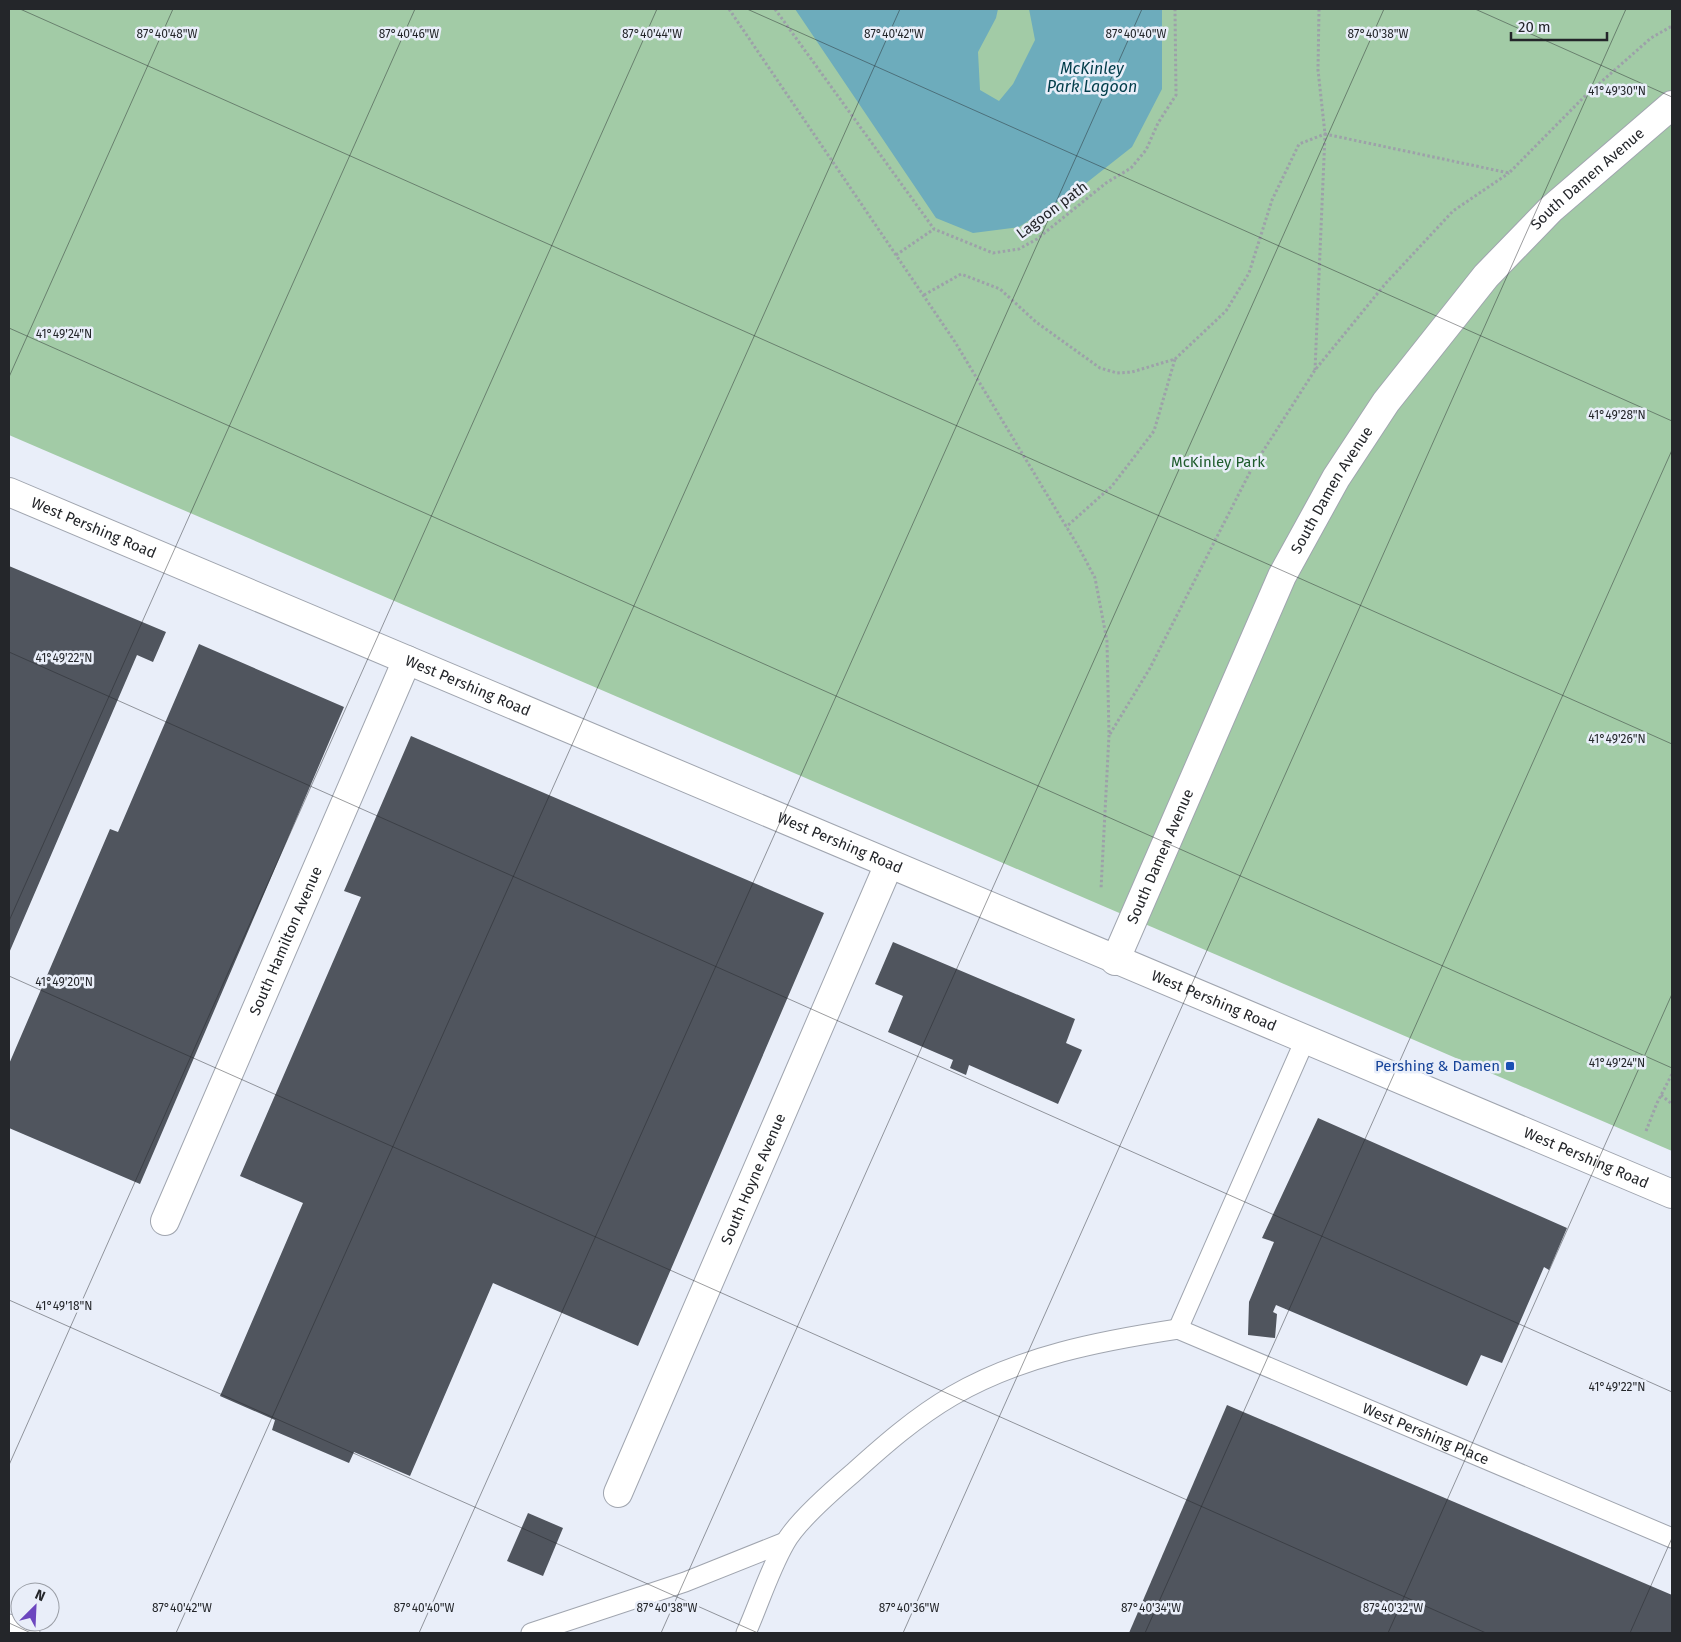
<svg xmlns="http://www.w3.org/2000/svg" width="1681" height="1642" viewBox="0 0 1681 1642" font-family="'Fira Sans',sans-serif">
<rect width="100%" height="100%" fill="#e9eef9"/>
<polygon fill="#a2cba6" points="9,9 1672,9 1672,1151 9,435"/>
<polygon fill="#6dacbc" points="795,9 998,9 996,18 978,52 980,90 999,101 1013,84 1035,40 1029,9 1162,9 1162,89 1132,147 1085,184 1019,227 973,233 936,218"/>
<g fill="#50555e">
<polygon points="9,566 166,632 153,662 137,655 9,953"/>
<polygon points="199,644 344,707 140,1184 9,1128 9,1064 110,829 118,832"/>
<polygon points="411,736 824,913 638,1346 493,1283 410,1476 354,1452 349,1463 272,1430 275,1420 220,1396 303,1203 240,1176 361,897 344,891"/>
<polygon points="893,942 1075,1019 1066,1043 1082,1050 1058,1104 969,1065 966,1075 950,1068 953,1060 888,1032 903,996 875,984"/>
<polygon points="1318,1118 1567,1228 1549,1270 1544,1267 1502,1363 1481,1355 1467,1386 1276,1305 1273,1312 1277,1314 1275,1338 1248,1335 1249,1302 1274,1242 1262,1238"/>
<polygon points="1227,1405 1672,1595 1672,1633 1129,1633"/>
<polygon points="528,1513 563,1528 543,1576 507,1561"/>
</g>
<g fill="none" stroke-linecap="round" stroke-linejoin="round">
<defs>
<g id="lane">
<path id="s1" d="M1178 1329 1672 1538"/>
<polyline points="1178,1329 1305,1040"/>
<polyline points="9,1624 30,1633"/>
<polyline points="531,1633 685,1582 785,1542"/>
<path d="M746 1633C759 1604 769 1571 785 1543 797 1521 833 1490 853 1473 884 1445 916 1417 952 1396 1021 1356 1100 1341 1178 1329"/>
</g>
<g id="street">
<path id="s2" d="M165 1221 407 660"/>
<path id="s3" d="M618 1493 889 864"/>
</g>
<g id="secondary">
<path id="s4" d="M9 492 1672 1194"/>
<path id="s5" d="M1115 961 1282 576 1336 478 1386 402 1486 276 1550 210 1672 105"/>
</g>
</defs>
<use href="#lane" stroke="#a0a5af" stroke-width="21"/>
<use href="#street" stroke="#a0a5af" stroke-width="30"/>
<use href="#secondary" stroke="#a0a5af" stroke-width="30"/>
<g stroke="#9da1a9" stroke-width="3" stroke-dasharray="2.5 2.5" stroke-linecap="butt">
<polyline points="729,9 955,342 1078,546 1095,578 1107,641 1109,735 1101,889"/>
<polyline points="775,9 934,229 993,253 1019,249 1037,239 1106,183 1131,168 1146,150 1158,123 1176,95 1175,9"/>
<polyline points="1319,9 1318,70 1325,134 1509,173 1584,97 1651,38 1672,26"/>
<polyline points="896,255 934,229"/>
<polyline points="924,295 961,274 1000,289 1036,322 1100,368 1117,373 1132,372 1175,359 1154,431 1112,486 1066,527"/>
<polyline points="1175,359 1226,311 1249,273 1272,200 1299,144 1325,134 1315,370"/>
<polyline points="1110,734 1150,668 1251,470 1315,370 1386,283 1453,211 1509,173"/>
<polyline points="1661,1095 1672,1104"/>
<polyline points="1646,1131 1657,1103 1672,1074"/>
</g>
<use href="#lane" stroke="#fff" stroke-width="19"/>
<use href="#street" stroke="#fff" stroke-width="28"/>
<use href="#secondary" stroke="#fff" stroke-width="28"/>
</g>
<path fill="none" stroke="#24262a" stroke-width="1" stroke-opacity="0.45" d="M20 9 1672 744M747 9 1672 421M1475 9 1672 97M9 328 1672 1068M9 377 173 9M9 652 1672 1392M9 921 415 9M9 976 1486 1633M9 1300 758 1633M9 1465 657 9M9 1623 31 1633M176 1633 900 9M419 1633 1142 9M661 1633 1384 9M903 1633 1626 9M1145 1633 1672 450M1388 1633 1672 994M1630 1633 1672 1538"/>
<rect fill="#1a4fb4" stroke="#e9eef9" stroke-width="2" x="1505" y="1061" width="10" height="10" rx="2.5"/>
<g text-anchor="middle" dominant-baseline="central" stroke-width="5" stroke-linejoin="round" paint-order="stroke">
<g font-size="15" fill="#24262a" stroke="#e9eef9">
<text stroke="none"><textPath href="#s5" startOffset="924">South Damen Avenue</textPath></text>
<text transform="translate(1052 210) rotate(-37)">Lagoon path</text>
<text stroke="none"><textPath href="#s5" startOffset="519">South Damen Avenue</textPath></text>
<text stroke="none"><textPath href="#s4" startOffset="92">West Pershing Road</textPath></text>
<text stroke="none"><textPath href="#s4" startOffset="498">West Pershing Road</textPath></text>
<text stroke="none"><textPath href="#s4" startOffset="902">West Pershing Road</textPath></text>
<text stroke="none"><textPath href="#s5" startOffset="114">South Damen Avenue</textPath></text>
<text stroke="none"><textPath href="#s2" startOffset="305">South Hamilton Avenue</textPath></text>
<text stroke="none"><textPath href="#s4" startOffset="1308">West Pershing Road</textPath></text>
<text stroke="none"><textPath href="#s4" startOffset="1712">West Pershing Road</textPath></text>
<text stroke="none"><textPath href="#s3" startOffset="342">South Hoyne Avenue</textPath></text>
<text stroke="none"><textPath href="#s1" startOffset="269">West Pershing Place</textPath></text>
</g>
<g font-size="15" fill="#1f5c2d" stroke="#e9eef9">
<text x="1218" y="462">McKinley Park</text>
</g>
<g font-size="15" fill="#164399" stroke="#e9eef9" text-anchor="end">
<text x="1500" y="1066">Pershing &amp; Damen</text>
</g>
<g font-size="16" font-style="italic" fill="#003c49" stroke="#e9eef9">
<text x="1092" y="68">McKinley<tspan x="1092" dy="18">Park Lagoon</tspan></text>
</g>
</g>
<g font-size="12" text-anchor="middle" fill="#24262a" stroke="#e9eef9" stroke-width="5" stroke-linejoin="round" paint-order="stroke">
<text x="167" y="38">87°40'48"W</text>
<text x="409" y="38">87°40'46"W</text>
<text x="894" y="38">87°40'42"W</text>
<text x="1136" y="38">87°40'40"W</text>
<text x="1378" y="38">87°40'38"W</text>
<text x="652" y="38">87°40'44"W</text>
<text x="1617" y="95">41°49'30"N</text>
<text x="64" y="338">41°49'24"N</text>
<text x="1617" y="419">41°49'28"N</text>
<text x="64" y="662">41°49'22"N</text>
<text x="1617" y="743">41°49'26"N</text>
<text x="64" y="986">41°49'20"N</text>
<text x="1617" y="1067">41°49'24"N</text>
<text x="64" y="1310">41°49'18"N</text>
<text x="1617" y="1391">41°49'22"N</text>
<text x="182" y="1612">87°40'42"W</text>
<text x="424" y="1612">87°40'40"W</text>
<text x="667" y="1612">87°40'38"W</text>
<text x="909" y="1612">87°40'36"W</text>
<text x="1151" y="1612">87°40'34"W</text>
<text x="1393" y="1612">87°40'32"W</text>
</g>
<rect width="1681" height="1642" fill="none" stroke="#24262a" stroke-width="20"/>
<g transform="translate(35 1607) rotate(24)"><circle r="24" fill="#e9eef9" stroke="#9a9ea6"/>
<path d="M0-4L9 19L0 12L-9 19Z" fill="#6c46bf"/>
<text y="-8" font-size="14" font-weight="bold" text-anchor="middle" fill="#24262a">N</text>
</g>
<path d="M1511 32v8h96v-8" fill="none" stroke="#24262a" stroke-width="2.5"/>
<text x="1518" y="32" font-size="15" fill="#24262a" stroke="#e9eef9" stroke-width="4" paint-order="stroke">20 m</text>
</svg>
